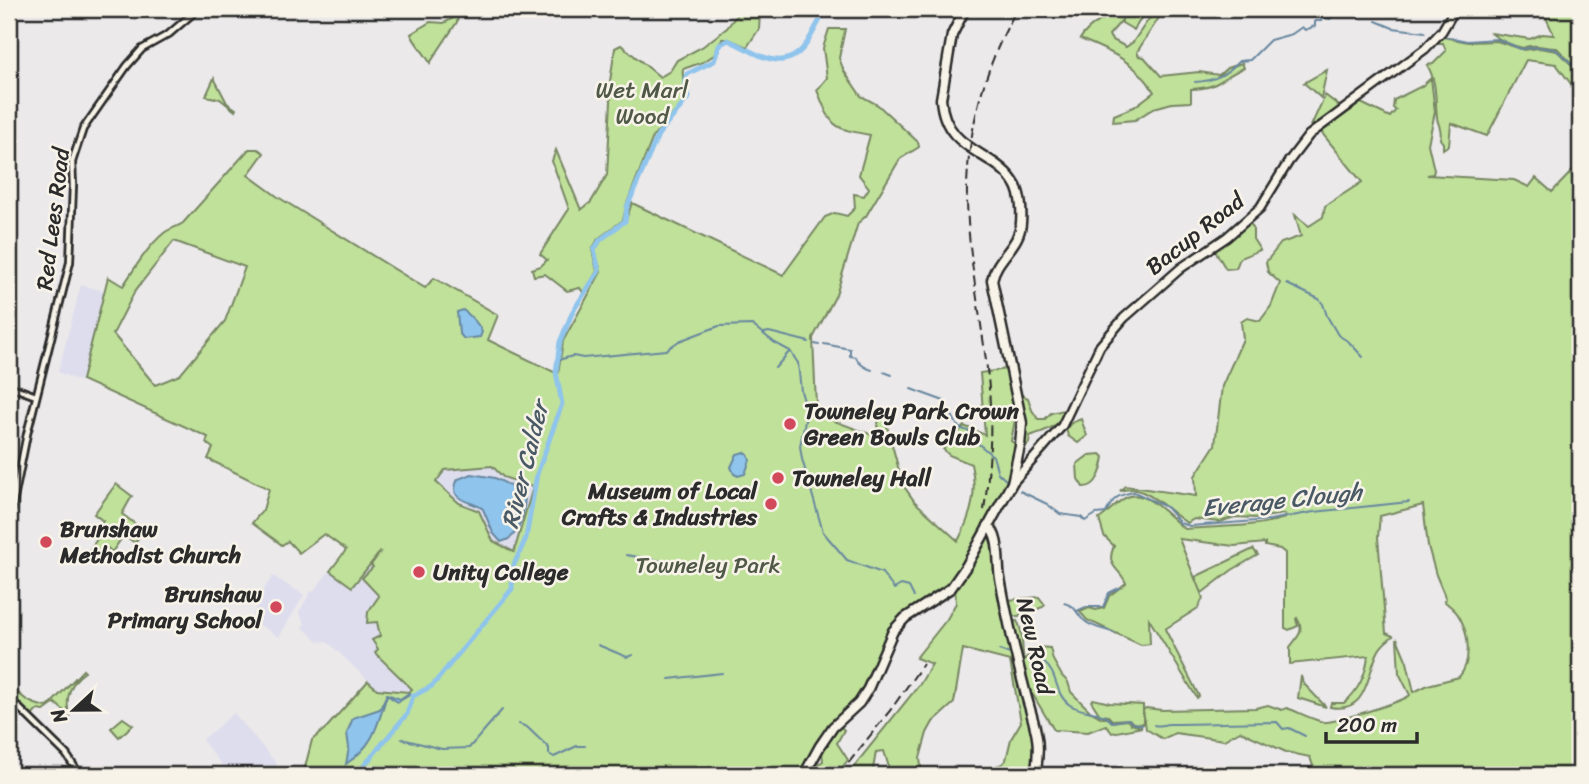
<svg xmlns="http://www.w3.org/2000/svg" width="1589" height="784" viewBox="0 0 1589 784" font-family="Sriracha,sans-serif">
<rect width="100%" height="100%" fill="#ece9ea"/>
<filter id="ink" filterUnits="userSpaceOnUse"><feTurbulence type="fractalNoise" baseFrequency=".0143" numOctaves="2"/><feDisplacementMap in="SourceGraphic" scale="14" xChannelSelector="R" yChannelSelector="G"/><feConvolveMatrix kernelMatrix="1 2 1 2 8 2 1 2 1" color-interpolation-filters="sRGB"/></filter>
<g filter="url(#ink)">
<g fill="#dedded">
<polygon points="81,285 105,291 105,295 81,382 58,372"/>
<polygon points="492,466 498,474 533,487 503,593 409,692 407,690 377,689 331,645 325,641 319,642 302,627 305,624 299,612 311,591 313,592 359,533 388,543 445,469"/>
<polygon points="273,576 304,595 279,637 251,620 264,589"/>
<polygon points="234,713 277,764 276,769 288,773 287,775 230,775 202,740"/>
</g>
<g fill="#c0e19a" stroke="#768662" stroke-width="2" fill-rule="evenodd">
<path d="M741 9H748L760 14 759 29 747 47 729 39H722L714 55 703 62 683 69C681 81 688 89 685 101L653 137 627 203 623 220 598 239 592 250 597 271 584 294 580 288 567 291 545 274 534 276 532 269 541 266 547 260 540 254 569 209 552 161 556 150 581 210 591 202 607 175 611 101 609 88 615 48 621 45 660 77 670 71 677 60 702 47 727 28Z"/>
<path d="M1129 9H1150L1144 13 1134 30 1122 23V20L1109 35 1111 39 1126 47 1133 42 1153 13 1160 16 1137 52 1139 56 1144 57 1161 76 1199 72 1219 75 1227 68 1242 63 1244 68C1220 77 1222 88 1191 89V102L1172 103 1154 108 1135 120 1113 122 1114 115 1134 107 1154 92C1138 63 1110 51 1080 39 1091 22 1111 14 1129 9Z"/>
<path d="M1542 9H1580V72L1557 48C1546 48 1533 43 1523 48 1513 46 1499 40 1491 33L1530 39 1542 34 1554 35Z"/>
<path d="M455 17 458 18 457 22 430 63C424 52 416 45 411 34L430 22 444 23Z"/>
<path d="M829 29H845L839 58 844 71 861 96 878 105 918 142 919 147 900 159 866 216 858 223 836 295 813 338 816 405 834 421 875 436 879 420 885 419 903 485 915 502 958 541C971 516 978 492 971 464L949 455 943 449 964 426 985 435 980 373 1007 369 1016 415 1011 441 1017 445 1006 487 964 562 950 581 934 596 890 630 856 701 820 738 800 775H303L312 740 327 727 368 681 377 689 409 692 412 689 375 653 378 649 372 640 380 636 377 622 367 623 368 612 379 596 362 578 373 567 371 565 381 551 352 587 330 571 346 550 324 534 299 553 288 541 282 545 252 523 263 510 269 489 208 459 213 448 206 443 208 437 82 380 108 277 123 286C135 268 147 247 164 233 169 229 177 227 183 223L249 149H258L264 153 248 175 278 197 425 288 434 278 498 315 488 340 558 374 563 341 601 272 595 251 601 241 626 220 632 203 783 275 825 217 835 213 847 216 855 208 854 194 864 196 869 188 859 175 870 135C831 128 832 127 817 90L827 78 823 48ZM174 241 245 267 225 321 180 375 155 385 113 334 135 291ZM492 466 503 477 533 487 514 552 493 541 479 511 459 503 436 482 445 470Z"/>
<path d="M1443 37 1468 42 1497 41 1524 50 1539 48 1557 51 1576 69 1580 78V96L1556 64 1526 60 1487 136 1451 123 1449 145 1443 149V143L1440 139C1443 128 1437 125 1437 117 1435 99 1437 81 1427 65L1433 64 1446 51 1443 43H1437Z"/>
<polygon points="1327,70 1321,98 1304,83"/>
<polygon points="214,78 227,103 236,109 235,111 220,99 206,96"/>
<path d="M1431 78 1435 112 1428 144 1434 170 1433 174 1427 175 1514 180 1529 187 1536 178 1552 192 1580 163V775H1316L1310 757 1286 752 1240 731 1224 740 1175 733 1163 739 1146 729 1143 710 1146 708 1162 710 1256 708 1268 705 1282 710 1287 708C1298 712 1311 719 1323 722 1330 724 1405 701 1410 695L1399 673 1397 638 1407 662 1414 692 1428 685 1459 677C1472 662 1469 634 1460 618 1457 611 1450 606 1444 601L1446 599 1436 575 1428 546 1423 505 1380 516 1378 537 1386 633 1393 636C1387 641 1381 645 1378 652 1366 677 1368 714 1330 707L1331 703H1344C1358 691 1366 675 1368 656L1290 664V647C1298 636 1305 632 1297 618L1296 619 1298 626 1289 630 1285 628V553L1280 549 1265 546V543L1234 546 1179 539 1203 598 1198 608 1165 629 1199 696 1197 698 1149 619 1150 644 1141 645 1087 620 1080 612 1089 608 1096 610 1104 608 1109 596 1126 583C1119 567 1105 567 1114 546L1104 536 1099 519C1109 513 1114 504 1125 498 1146 486 1169 518 1185 529 1218 526 1253 528 1285 518L1284 514 1256 518 1235 517 1220 522 1194 519 1187 523C1168 512 1145 482 1120 491L1125 486 1196 496 1195 476 1215 445 1222 386 1243 339 1241 322 1247 318 1260 321 1271 306 1280 283 1268 272 1266 262 1281 243 1301 236 1295 215 1309 226 1323 217 1325 206 1362 182 1321 132 1361 103 1390 117 1396 110 1393 108 1394 100 1422 86Z"/>
<polygon points="1325,95 1342,108 1311,126"/>
<polygon points="1249,223 1253,227 1253,239 1260,250 1240,258 1236,268 1226,269 1214,249"/>
<path d="M1021 395 1028 398 1032 410 1038 419H1045L1051 413 1064 410C1062 427 1044 431 1030 436L1029 443 1023 450 1024 418Z"/>
<polygon points="1081,419 1087,436 1078,443 1068,436 1066,429 1071,423"/>
<path d="M1101 454 1104 457C1102 469 1098 488 1083 487L1078 479 1077 464 1089 455Z"/>
<polygon points="116,484 132,496 122,514 143,530 135,543 124,535 112,552 104,545 96,555 90,550 97,539 92,535 103,521 94,514"/>
<polygon points="987,535 992,537 1021,687 1035,740 1031,775 972,775 1002,764 1006,760 1011,739 1021,722 1010,661 963,649 954,703 933,722 927,733 920,758 922,775 887,775 888,764 884,751 876,752 872,775 847,775 920,684 932,664 916,658 947,619 956,603 955,588"/>
<polygon points="1253,549 1258,555 1232,570 1202,593 1195,577"/>
<polygon points="1039,597 1045,605 1043,607 1032,611 1030,608 1025,608 1019,616 1011,616 1009,600"/>
<path d="M1017 621C1024 631 1021 647 1024 660L1037 647 1050 648 1053 660 1062 676 1068 682 1071 692 1090 711 1102 718H1108L1112 722 1127 720 1131 724 1142 727 1112 733 1106 725 1088 732 1054 730 1033 695 1028 692 1014 627 1013 622Z"/>
<path d="M83 670 85 672C70 682 65 698 69 715L55 703 44 711 37 710 32 716 9 694 10 681C17 696 31 705 48 707Z"/>
<polygon points="1301,676 1303,683 1326,707 1298,698"/>
<polygon points="1093,699 1110,703 1143,705 1143,724 1133,723 1129,719 1112,720 1108,716 1100,715 1091,701"/>
<polygon points="123,718 133,725 119,737 111,728"/>
<polygon points="840,726 844,730 837,743 848,760 836,775 808,775 815,766 823,761 822,752"/>
</g>
<g fill="#8fc4ec" stroke="#67879f" stroke-width="2">
<path d="M463 310C471 316 478 322 482 332L480 337 464 339 459 333 457 312Z"/>
<polygon points="744,452 748,455 750,460 745,474 738,476 734,474 731,467 737,454"/>
<path d="M472 474 495 478 525 493C525 510 520 539 501 542L493 533 483 509C472 500 446 502 458 479Z"/>
<path d="M409 693 411 694 398 702 387 695C377 726 375 744 346 764L349 748 347 733 353 718 380 709 387 694 400 699Z"/>
</g>
<g fill="none" stroke-linecap="round" stroke-linejoin="round">
<g stroke="#67879f" stroke-width="2">
<polyline points="1355,9 1360,10"/>
<polyline points="1376,21 1393,28 1425,32"/>
<polyline points="1443,36 1467,41 1497,39 1521,49 1536,47 1555,49 1577,68 1580,77"/>
<path d="M1195 82C1214 81 1226 75 1239 61L1250 60 1270 40 1292 34 1302 27 1305 30 1315 26V21H1321L1322 17 1330 19 1339 9H1345"/>
<polyline points="1287,284 1319,299 1323,304 1327,316 1338,335 1349,342 1363,357"/>
<polyline points="764,333 769,332 809,342"/>
<polyline points="815,344 819,345"/>
<path d="M824 344 850 349V356L856 357C858 363 865 368 872 370"/>
<polyline points="790,351 798,363 801,391 807,411 800,446 802,459 823,532 847,560 882,573 894,589 901,585 909,587 914,597"/>
<polyline points="558,360 573,356 583,358 666,350 679,341 719,326 752,325 775,343 790,351 775,368"/>
<polyline points="884,372 892,375"/>
<polyline points="911,389 944,401 959,428 968,431 975,441 993,456 998,473 1007,481"/>
<path d="M1020 491 1047 504 1060 514 1081 517 1085 521 1096 514 1106 513C1113 498 1117 495 1134 492L1166 507 1180 523 1190 526 1270 520 1314 512 1409 502"/>
<polyline points="626,555 656,560 683,567 719,570"/>
<path d="M1064 603C1079 607 1075 615 1086 622 1094 628 1105 629 1114 633"/>
<polyline points="1077,611 1086,607 1103,607 1109,593 1119,588"/>
<polyline points="598,645 627,657 633,655"/>
<polyline points="999,650 1010,654"/>
<path d="M1031 664 1043 662C1059 673 1054 695 1070 705 1082 713 1102 710 1112 722L1128 719 1132 723 1142 725"/>
<polyline points="669,679 722,673"/>
<polyline points="519,724 527,727 549,748 549,754 554,757 577,746 585,746"/>
<path d="M1154 725C1160 727 1163 724 1169 724 1206 724 1241 722 1277 722L1283 729 1289 728 1305 736"/>
<polyline points="402,739 442,749 469,748 502,710"/>
</g>
<path stroke="#8fc4ec" stroke-width="5" d="M350 775 362 768 407 714 413 696 432 686 512 589 513 567 526 538 537 474 562 404 556 372 560 342 573 311 599 271 594 250 600 240 625 221 627 207 658 135 688 98 685 80 687 74 714 61 719 45 728 40C756 52 784 77 807 43 814 32 819 19 827 9"/>
<defs>
<g id="minor">
<polyline points="9,386 36,396"/>
<polyline points="9,524 27,434 70,262 73,185 72,162 83,129 127,66 142,49 169,34 198,9"/>
<polyline points="9,698 66,754 80,775"/>
</g>
<polyline id="major" points="1014,481 1062,426 1100,346 1124,318 1181,268 1227,237 1260,208 1289,161 1309,135 1425,49 1442,31 1455,9"/>
<g id="highway">
<path d="M988 526C1001 536 997 563 1000 578 1007 617 1016 657 1026 695 1035 728 1042 740 1035 775"/>
<path d="M804 775 820 746 833 727 859 703 868 689 893 631 905 618 951 588 967 565 1012 483 1020 446 1022 423 992 280C996 258 1020 246 1021 223 1022 212 1021 196 1016 186 997 150 945 154 941 99L952 35 965 9"/>
</g>
</defs>
<use href="#minor" stroke="#2b2b2b" stroke-width="10"/>
<use href="#major" stroke="#2b2b2b" stroke-width="12"/>
<use href="#highway" stroke="#2b2b2b" stroke-width="13"/>
<use href="#minor" stroke="#f7f3e8" stroke-width="4.5"/>
<use href="#major" stroke="#f7f3e8" stroke-width="7"/>
<use href="#highway" stroke="#f7f3e8" stroke-width="8"/>
<g stroke="#2b2b2b" stroke-width="2" stroke-dasharray="10 5" stroke-linecap="butt">
<path d="M984 510C990 468 992 429 989 388 983 321 966 254 967 186 969 123 986 64 1017 9"/>
<polyline points="839,775 892,708 923,664"/>
</g>
</g>
</g>
<g fill="#d1495b" stroke="#f7f3e8" stroke-width="2.5">
<circle cx="790" cy="424" r="7"/>
<circle cx="778" cy="478" r="7"/>
<circle cx="771" cy="504" r="7"/>
<circle cx="46" cy="542" r="7"/>
<circle cx="419" cy="572" r="7"/>
<circle cx="276" cy="607" r="7"/>
</g>
<g text-anchor="middle" dominant-baseline="central" stroke-width="5" stroke-linejoin="round" paint-order="stroke">
<g font-size="23" fill="#505847" stroke="#f7f3e8">
<text x="642" y="90">Wet Marl<tspan x="642" dy="26">Wood</tspan></text>
<text x="708" y="565">Towneley Park</text>
</g>
<g font-size="23" fill="#2b2b2b" stroke="#f7f3e8">
<text transform="translate(53 219) rotate(-83)">Red Lees Road</text>
<text transform="translate(1195 234) rotate(-38)">Bacup Road</text>
<text transform="translate(1035 646) rotate(77)">New Road</text>
</g>
<g font-size="23" font-weight="bold" fill="#2b2b2b" stroke="#f7f3e8" text-anchor="start">
<text x="804" y="411">Towneley Park Crown<tspan x="804" dy="26">Green Bowls Club</tspan></text>
<text x="792" y="478">Towneley Hall</text>
<text x="757" y="491" text-anchor="end">Museum of Local<tspan x="757" dy="26">Crafts &amp; Industries</tspan></text>
<text x="60" y="529">Brunshaw<tspan x="60" dy="26">Methodist Church</tspan></text>
<text x="433" y="572">Unity College</text>
<text x="262" y="594" text-anchor="end">Brunshaw<tspan x="262" dy="26">Primary School</tspan></text>
</g>
<g font-size="24" font-style="italic" fill="#495965" stroke="#f7f3e8">
<text transform="translate(525 465) rotate(-76)">River Calder</text>
<text transform="translate(1282 500) rotate(-6)">Everage Clough</text>
</g>
</g>
<rect width="1589" height="784" fill="none" stroke="#f7f3e8" stroke-width="35"/>
<rect x="18" y="18" width="1554" height="749" fill="none" stroke="#2b2b2b" stroke-width="2.5" filter="url(#ink)"/>
<g transform="translate(74 710) rotate(248)" stroke="#f7f3e8" stroke-width="5" paint-order="stroke">
<path d="M0-5L12 26L0 18L-12 26Z" fill="#2b2b2b"/>
<text y="-10" font-size="19" font-weight="bold" text-anchor="middle" fill="#2b2b2b">N</text>
</g>
<path d="M1326 732v10h91v-10" fill="none" stroke="#2b2b2b" stroke-width="3.5"/>
<text x="1337" y="732" font-size="21" fill="#2b2b2b" stroke="#f7f3e8" stroke-width="5" paint-order="stroke">200 m</text>
</svg>
